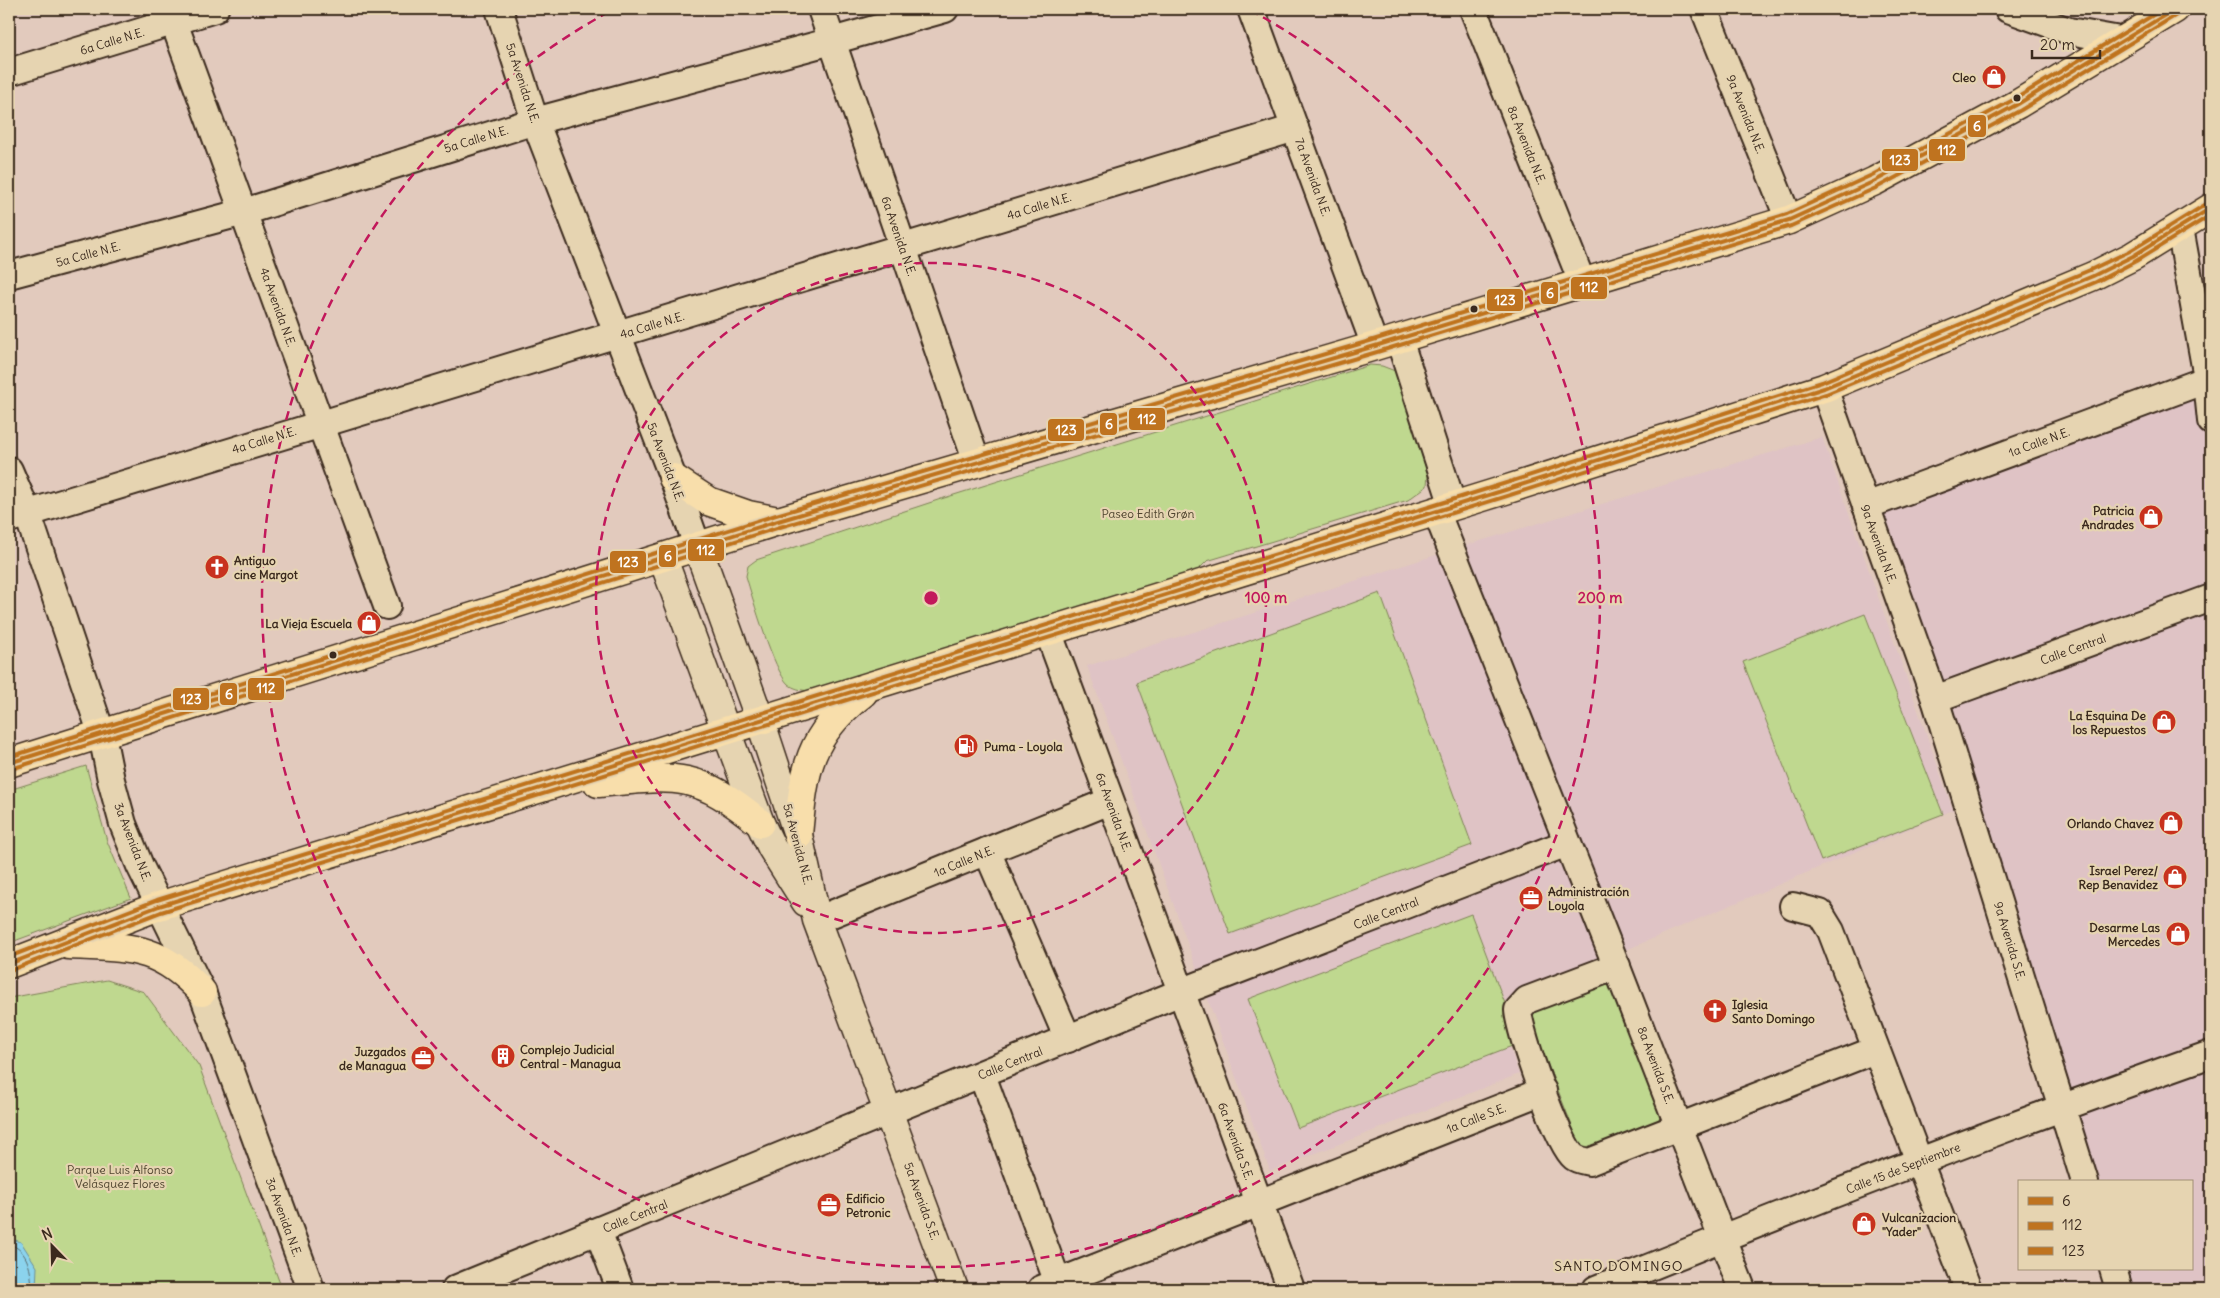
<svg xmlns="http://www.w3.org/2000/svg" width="2220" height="1298" viewBox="0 0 2220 1298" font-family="Delius,sans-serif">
<rect width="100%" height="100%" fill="#e2cabd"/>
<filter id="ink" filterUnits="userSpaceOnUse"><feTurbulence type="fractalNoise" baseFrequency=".02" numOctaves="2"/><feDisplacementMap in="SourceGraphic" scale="10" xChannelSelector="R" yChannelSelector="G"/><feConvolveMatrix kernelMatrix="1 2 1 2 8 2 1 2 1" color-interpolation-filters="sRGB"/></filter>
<g filter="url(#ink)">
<g fill="#dfc3c5">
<polygon points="2211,375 2211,1289 2119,1289 2113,1269 2191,1269 2191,1182 2085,1182 1866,506"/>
<polygon points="1822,437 1953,810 1495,1006 1519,1074 1270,1171 1087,666 1477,542"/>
</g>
<g fill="#bfd88f" stroke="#7d8156">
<path d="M1370 365 1382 366 1395 371 1428 474 1427 486 1408 500 1207 561 1189 579 809 691C801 690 794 689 788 684 774 671 752 597 746 576L748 566 756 560 941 499Z"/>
<polygon points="1380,593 1472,845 1230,934 1137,682"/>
<polygon points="1865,614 1943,814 1821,861 1743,662"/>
<polygon points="86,766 107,841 131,898 9,943 9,790"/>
<polygon points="1471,914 1520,1043 1298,1128 1248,999"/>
<polygon points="107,980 144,992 199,1066 282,1289 9,1289 9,998"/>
<polygon points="1597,984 1611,986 1659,1102 1660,1117 1653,1128 1588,1151 1580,1146 1531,1022 1530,1013"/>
</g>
<polygon fill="#8bd3ed" stroke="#6b8f9a" points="9,1238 21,1242 37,1267 36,1289 9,1289"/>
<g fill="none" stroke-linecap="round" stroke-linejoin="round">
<path stroke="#5b6e71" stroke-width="1" d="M9 1244C29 1250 31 1271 32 1289"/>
<defs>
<g id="minor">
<polyline points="169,9 387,606"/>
<polyline points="499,9 535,121 673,478 698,548"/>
<polyline points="821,9 977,463"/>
<polyline points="1251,9 1375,346"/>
<polyline points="1473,9 1582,282"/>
<polyline points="1704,9 1789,220"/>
<polyline points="2008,9 2069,31 2120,40"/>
<polyline points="9,72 215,9"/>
<polyline points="2180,228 2206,372 2211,421"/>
<polyline points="9,275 244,212 535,121 832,41 945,9"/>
<polyline points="1399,339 1453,506"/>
<polyline points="1824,388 1935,699 2085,1182"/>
<polyline points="9,470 27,512 102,735 111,780 123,824 140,866 202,992 311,1289"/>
<polyline points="1866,506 2211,378"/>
<polyline points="1436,511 1613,957 1742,1289"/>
<polyline points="9,519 1295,128"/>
<polyline points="1048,631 1291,1289"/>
<polyline points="1935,699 2211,598"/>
<polyline points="987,851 1068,1039"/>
<polyline points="1793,906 1820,913 1831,931 1968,1289"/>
<polyline points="817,920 1110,801"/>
<path d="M1617 966 1527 1000 1518 1010C1519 1032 1558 1145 1574 1157 1578 1160 1585 1161 1589 1162L1875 1050"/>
<polyline points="982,1075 1058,1283"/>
<polyline points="598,1231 620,1289"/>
<polyline points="2113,1269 2119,1289"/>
<polyline points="455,1289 1181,992 1567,843"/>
<polyline points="1041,1289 1543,1091"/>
<path d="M1596 1289C1799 1206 2004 1127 2211 1054"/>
</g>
<g id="tertiary">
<polyline points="698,548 760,720 798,835 817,920 954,1289"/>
<polyline points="663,559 760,823 772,848 806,902"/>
</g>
<g id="trunk">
<polyline points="673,478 708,501 748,515 778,521"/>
<polyline points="9,763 778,521 1375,346 1789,220 1875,181 2018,104 2175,9"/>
<path d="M598 783C676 775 697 771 760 823"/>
<path d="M798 835C804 770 808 735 863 693"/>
<path d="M69 945C129 948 158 944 202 992"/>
<polyline points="9,964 159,906 1505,490 1824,388 2093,276 2133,256 2211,208"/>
</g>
</defs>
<use href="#minor" stroke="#3b2a1e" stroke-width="30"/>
<use href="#tertiary" stroke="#3b2a1e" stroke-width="31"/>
<use href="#trunk" stroke="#3b2a1e" stroke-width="31"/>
<use href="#minor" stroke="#e6d4b1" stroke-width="26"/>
<use href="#tertiary" stroke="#e6d4b1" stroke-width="28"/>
<use href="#trunk" stroke="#f8deab" stroke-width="28"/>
<defs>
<g id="bus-1">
<polyline points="9,763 778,521 1375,346 1789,220 1875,181 2018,104 2175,9"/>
<polyline points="9,964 159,906 1505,490 1824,388 2093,276 2133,256 2211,208"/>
</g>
<g id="bus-2">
<polyline points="11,769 780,527 1377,352 1791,226 1878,187 2021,110 2178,14"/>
<polyline points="11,970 161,912 1507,496 1826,394 2096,282 2136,261 2211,215"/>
</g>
<g id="bus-3">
<polyline points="9,757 776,515 1373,340 1787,214 1872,175 2015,99 2163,9"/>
<polyline points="9,957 157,900 1503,484 1822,382 2090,270 2130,251 2208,203"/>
</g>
</defs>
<use href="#bus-1" stroke="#e6d4b1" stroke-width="8"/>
<use href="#bus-2" stroke="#e6d4b1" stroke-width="8"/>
<use href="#bus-3" stroke="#e6d4b1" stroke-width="8"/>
<use href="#bus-1" stroke="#bf731f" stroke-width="4"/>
<use href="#bus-2" stroke="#bf731f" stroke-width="4"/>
<use href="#bus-3" stroke="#bf731f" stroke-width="4"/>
</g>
</g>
<g fill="none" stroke="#c2185b" stroke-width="2.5" stroke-dasharray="9 6">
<circle cx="931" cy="598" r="335"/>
<path d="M1250 10A669 669 0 1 1 612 10"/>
</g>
<defs>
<symbol id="shop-disc" viewBox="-11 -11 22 22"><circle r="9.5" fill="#c8321e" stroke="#e6d4b1"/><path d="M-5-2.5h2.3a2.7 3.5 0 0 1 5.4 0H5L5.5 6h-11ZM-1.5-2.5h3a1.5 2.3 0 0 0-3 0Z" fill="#fff"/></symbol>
<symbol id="church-disc" viewBox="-11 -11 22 22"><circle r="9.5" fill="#c8321e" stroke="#e6d4b1"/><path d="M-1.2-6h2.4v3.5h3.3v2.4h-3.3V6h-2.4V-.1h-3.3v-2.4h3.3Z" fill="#fff"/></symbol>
<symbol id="fuel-disc" viewBox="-11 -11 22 22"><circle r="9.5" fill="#c8321e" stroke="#e6d4b1"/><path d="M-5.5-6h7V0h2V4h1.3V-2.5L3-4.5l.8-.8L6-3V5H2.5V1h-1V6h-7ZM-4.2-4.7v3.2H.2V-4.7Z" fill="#fff"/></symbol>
<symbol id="office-disc" viewBox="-11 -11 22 22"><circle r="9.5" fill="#c8321e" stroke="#e6d4b1"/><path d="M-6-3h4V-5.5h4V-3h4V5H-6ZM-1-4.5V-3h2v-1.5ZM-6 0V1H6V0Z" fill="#fff"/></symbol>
<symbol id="building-disc" viewBox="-11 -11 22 22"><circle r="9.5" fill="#c8321e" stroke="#e6d4b1"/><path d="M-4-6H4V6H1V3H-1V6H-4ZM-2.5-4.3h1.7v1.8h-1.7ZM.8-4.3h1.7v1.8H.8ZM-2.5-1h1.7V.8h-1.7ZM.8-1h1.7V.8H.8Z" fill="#fff"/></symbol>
</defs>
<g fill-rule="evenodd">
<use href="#shop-disc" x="1980" y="63" width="28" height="28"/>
<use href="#shop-disc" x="2137" y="503" width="28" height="28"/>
<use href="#church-disc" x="203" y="553" width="28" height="28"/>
<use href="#shop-disc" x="355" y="609" width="28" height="28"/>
<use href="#shop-disc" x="2150" y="708" width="28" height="28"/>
<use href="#fuel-disc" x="952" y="732" width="28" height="28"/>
<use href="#shop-disc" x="2157" y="809" width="28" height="28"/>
<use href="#shop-disc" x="2161" y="863" width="28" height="28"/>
<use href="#office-disc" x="1517" y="884" width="28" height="28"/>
<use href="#shop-disc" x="2164" y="920" width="28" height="28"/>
<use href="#church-disc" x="1701" y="997" width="28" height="28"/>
<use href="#building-disc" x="489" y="1042" width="28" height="28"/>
<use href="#office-disc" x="409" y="1044" width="28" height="28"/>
<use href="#office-disc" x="815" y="1191" width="28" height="28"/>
<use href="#shop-disc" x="1850" y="1210" width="28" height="28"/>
</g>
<g fill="#3b2a1e" stroke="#e6d4b1" stroke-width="2">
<circle cx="2017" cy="98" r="4.5"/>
<circle cx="1474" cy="309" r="4.5"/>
<circle cx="333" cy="655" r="4.5"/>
</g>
<g text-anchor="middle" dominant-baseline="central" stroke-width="4.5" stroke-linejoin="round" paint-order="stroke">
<g font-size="12" fill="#3b2a1e" stroke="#e6d4b1">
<text transform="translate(112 41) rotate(-17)">6a Calle N.E.</text>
<text transform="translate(523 83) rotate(72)">5a Avenida N.E.</text>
<text transform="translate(1746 114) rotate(68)">9a Avenida N.E.</text>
<text transform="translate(476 139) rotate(-17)">5a Calle N.E.</text>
<text transform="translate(1527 145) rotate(68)">8a Avenida N.E.</text>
<text transform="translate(1313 177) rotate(70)">7a Avenida N.E.</text>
<text transform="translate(1039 206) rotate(-17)">4a Calle N.E.</text>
<text transform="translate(899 236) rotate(71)">6a Avenida N.E.</text>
<text transform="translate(88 254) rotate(-15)">5a Calle N.E.</text>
<text transform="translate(278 307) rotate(70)">4a Avenida N.E.</text>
<text transform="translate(652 325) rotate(-17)">4a Calle N.E.</text>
<text transform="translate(264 440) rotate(-17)">4a Calle N.E.</text>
<text transform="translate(2039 442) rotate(-20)">1a Calle N.E.</text>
<text transform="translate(666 462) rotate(69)">5a Avenida N.E.</text>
<text transform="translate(1879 544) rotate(70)">9a Avenida N.E.</text>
<text transform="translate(2073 649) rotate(-20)">Calle Central</text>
<text transform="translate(1114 812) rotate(70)">6a Avenida N.E.</text>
<text transform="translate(133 842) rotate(69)">3a Avenida N.E.</text>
<text transform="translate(798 844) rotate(75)">5a Avenida N.E.</text>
<text transform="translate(964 861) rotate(-22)">1a Calle N.E.</text>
<text transform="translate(1386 913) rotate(-21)">Calle Central</text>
<text transform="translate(2010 941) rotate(73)">9a Avenida S.E.</text>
<text transform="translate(1010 1063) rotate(-22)">Calle Central</text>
<text transform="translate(1656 1065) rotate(69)">8a Avenida S.E.</text>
<text transform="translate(1476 1118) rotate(-21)">1a Calle S.E.</text>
<text transform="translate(1236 1141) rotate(70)">6a Avenida S.E.</text>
<text transform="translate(1903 1168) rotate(-21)">Calle 15 de Septiembre</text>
<text transform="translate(922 1201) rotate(70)">5a Avenida S.E.</text>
<text transform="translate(635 1216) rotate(-22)">Calle Central</text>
<text transform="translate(284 1217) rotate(70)">3a Avenida N.E.</text>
</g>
<g font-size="12" font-weight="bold" fill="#3b2a1e" stroke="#e6d4b1" text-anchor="end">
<text x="1976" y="77">Cleo</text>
<text x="2134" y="510">Patricia<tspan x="2134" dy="14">Andrades</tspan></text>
<text x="234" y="560" text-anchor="start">Antiguo<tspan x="234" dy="14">cine Margot</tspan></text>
<text x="352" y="623">La Vieja Escuela</text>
<text x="2146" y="715">La Esquina De<tspan x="2146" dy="14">los Repuestos</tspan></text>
<text x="984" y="746" text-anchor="start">Puma - Loyola</text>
<text x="2154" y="823">Orlando Chavez</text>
<text x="2158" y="870">Israel Perez/<tspan x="2158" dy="14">Rep Benavidez</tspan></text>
<text x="1548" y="891" text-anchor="start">Administración<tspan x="1548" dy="14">Loyola</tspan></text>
<text x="2160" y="927">Desarme Las<tspan x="2160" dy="14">Mercedes</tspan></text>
<text x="1732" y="1004" text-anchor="start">Iglesia<tspan x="1732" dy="14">Santo Domingo</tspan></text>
<text x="520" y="1049" text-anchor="start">Complejo Judicial<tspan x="520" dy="14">Central - Managua</tspan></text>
<text x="406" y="1051">Juzgados<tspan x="406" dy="14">de Managua</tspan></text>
<text x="846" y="1198" text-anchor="start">Edificio<tspan x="846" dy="14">Petronic</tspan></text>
<text x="1882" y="1217" text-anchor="start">Vulcanizacion<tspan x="1882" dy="14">"Yader"</tspan></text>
</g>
<g font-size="12" fill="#4f442f" stroke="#e6d4b1">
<text x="1148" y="513">Paseo Edith Grøn</text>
<text x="120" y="1169">Parque Luis Alfonso<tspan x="120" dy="14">Velásquez Flores</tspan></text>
</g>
<g font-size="14" letter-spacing="1" fill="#3b2a1e" stroke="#e6d4b1">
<text x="1619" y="1266">SANTO DOMINGO</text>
</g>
</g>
<circle cx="931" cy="598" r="8" fill="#c2185b" stroke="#e6d4b1" stroke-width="2.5"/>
<g font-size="15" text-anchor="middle" font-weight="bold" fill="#c2185b" stroke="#e6d4b1" stroke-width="4.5" stroke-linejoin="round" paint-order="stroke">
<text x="1266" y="603">100 m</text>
<text x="1600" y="603">200 m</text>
</g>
<g stroke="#e6d4b1" stroke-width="2">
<rect x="1967" y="114" width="20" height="24" rx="5" fill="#bf731f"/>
<rect x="1928" y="138" width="38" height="24" rx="5" fill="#bf731f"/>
<rect x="1881" y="148" width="38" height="24" rx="5" fill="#bf731f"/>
<rect x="1570" y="276" width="38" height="24" rx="5" fill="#bf731f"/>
<rect x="1540" y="281" width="19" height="24" rx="5" fill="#bf731f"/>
<rect x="1486" y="288" width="38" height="24" rx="5" fill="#bf731f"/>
<rect x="1128" y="407" width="38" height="24" rx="5" fill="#bf731f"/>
<rect x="1099" y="412" width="19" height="24" rx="5" fill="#bf731f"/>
<rect x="1047" y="418" width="38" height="24" rx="5" fill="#bf731f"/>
<rect x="687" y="538" width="38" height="24" rx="5" fill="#bf731f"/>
<rect x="658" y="544" width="19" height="24" rx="5" fill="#bf731f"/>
<rect x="609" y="550" width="38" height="24" rx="5" fill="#bf731f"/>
<rect x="247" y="677" width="38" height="24" rx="5" fill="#bf731f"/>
<rect x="219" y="682" width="19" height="24" rx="5" fill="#bf731f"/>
<rect x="172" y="687" width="38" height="24" rx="5" fill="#bf731f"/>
</g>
<g font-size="14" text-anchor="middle" font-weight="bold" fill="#fff">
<text x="1977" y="131">6</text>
<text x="1947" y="155">112</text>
<text x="1900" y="165">123</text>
<text x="1589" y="292">112</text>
<text x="1550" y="298">6</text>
<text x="1505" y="305">123</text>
<text x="1147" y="424">112</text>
<text x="1109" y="429">6</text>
<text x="1066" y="435">123</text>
<text x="706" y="555">112</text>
<text x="668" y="561">6</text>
<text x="628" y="567">123</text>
<text x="266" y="693">112</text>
<text x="229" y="699">6</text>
<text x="191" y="704">123</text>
</g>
<rect width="2220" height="1298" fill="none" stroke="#e6d4b1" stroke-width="30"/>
<rect x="15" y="15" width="2190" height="1268" fill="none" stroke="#3b2a1e" stroke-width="2" filter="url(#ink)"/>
<rect x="2018" y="1180" width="175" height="90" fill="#e6d4b1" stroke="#a29076"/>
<rect x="2028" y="1197" width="25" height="8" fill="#bf731f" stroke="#a29076"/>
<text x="2062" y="1206" font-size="15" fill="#3b2a1e">6</text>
<rect x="2028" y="1222" width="25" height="8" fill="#bf731f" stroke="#a29076"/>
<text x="2062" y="1230" font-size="15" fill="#3b2a1e">112</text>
<rect x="2028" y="1247" width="25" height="8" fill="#bf731f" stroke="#a29076"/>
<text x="2062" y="1256" font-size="15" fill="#3b2a1e">123</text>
<g transform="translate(52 1246) rotate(337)" stroke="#e6d4b1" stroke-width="4" paint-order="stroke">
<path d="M0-4L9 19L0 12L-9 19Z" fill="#3b2a1e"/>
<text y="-8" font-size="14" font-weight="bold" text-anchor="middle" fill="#3b2a1e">N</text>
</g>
<path d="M2032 50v8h68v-8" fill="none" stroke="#3b2a1e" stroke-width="2.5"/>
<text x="2040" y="50" font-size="15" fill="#3b2a1e" stroke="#e6d4b1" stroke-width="4" paint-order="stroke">20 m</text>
</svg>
